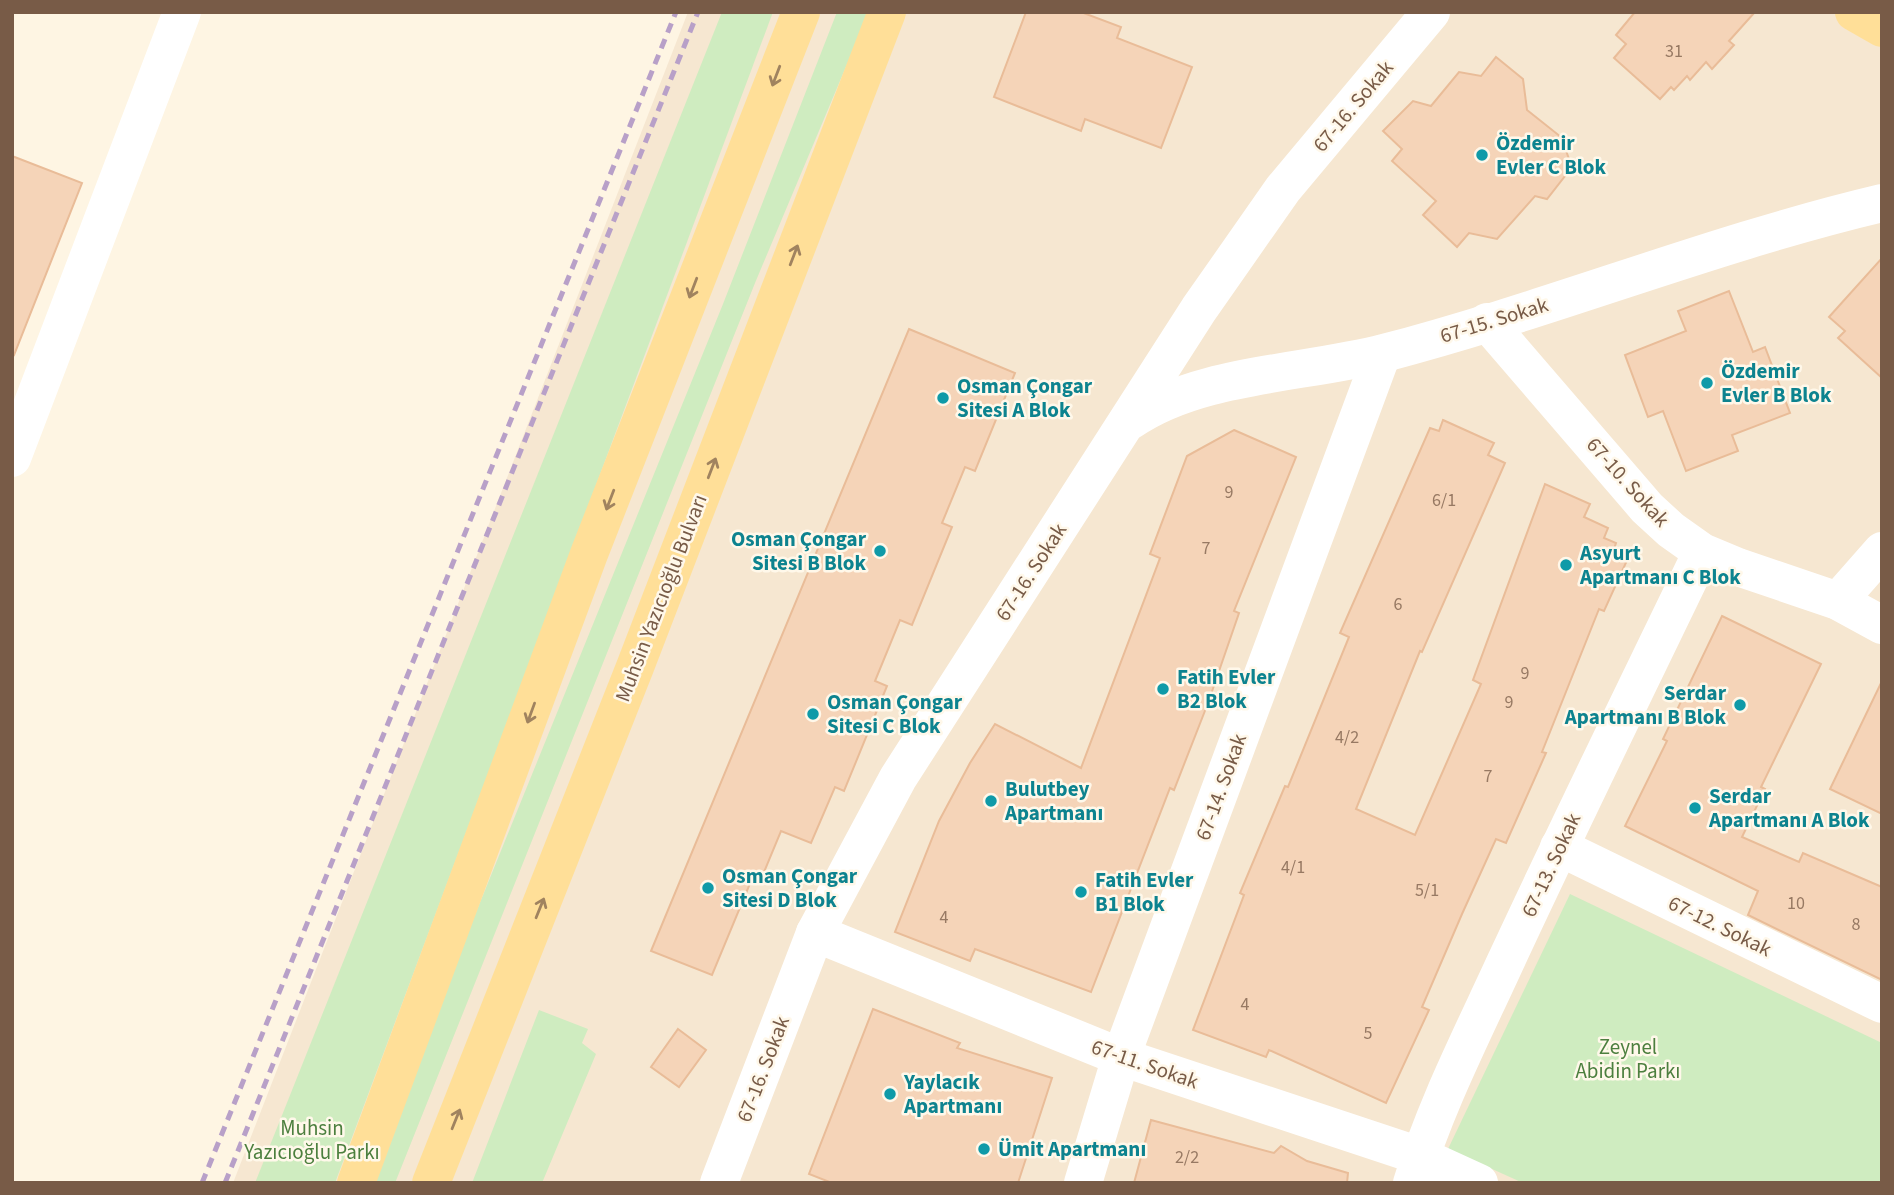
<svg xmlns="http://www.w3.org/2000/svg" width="1894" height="1195" viewBox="0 0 1894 1195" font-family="'Source Sans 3',sans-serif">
<rect width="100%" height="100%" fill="#fef5e3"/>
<polygon fill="#f6e7d1" points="688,12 1882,12 1882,1183 233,1183"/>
<g fill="#cfecc0">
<polygon points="722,12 773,12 335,1183 255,1183"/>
<polygon points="837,12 869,12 755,283 395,1183 372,1183 453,969 723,304"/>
<polygon points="1570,894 1882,1043 1882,1183 1523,1183 1448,1149"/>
<polygon points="539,1010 588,1029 582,1043 596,1054 542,1183 472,1183"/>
</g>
<g fill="#f5d4b8" stroke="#e9bc98" stroke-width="2">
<polygon points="1026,12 1081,12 1121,27 1117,38 1192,67 1161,148 1085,119 1081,131 994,97"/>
<polygon points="1635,12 1755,12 1729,41 1734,45 1712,69 1706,62 1690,80 1687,76 1674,90 1671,87 1660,99 1614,58 1626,44 1616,35"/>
<polygon points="1496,57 1523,79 1527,110 1561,137 1572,167 1547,199 1535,196 1497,239 1469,233 1457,247 1423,215 1436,201 1392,161 1402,149 1383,131 1413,101 1431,106 1459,72 1481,76"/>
<polygon points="12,156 82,183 14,355 12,354"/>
<polygon points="1882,258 1882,378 1838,338 1845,331 1829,317"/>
<polygon points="1729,291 1753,352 1765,347 1790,413 1732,435 1738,451 1686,471 1663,411 1648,417 1625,355 1686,331 1678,311"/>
<polygon points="909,329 1015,373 975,471 965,467 942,523 952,527 912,625 900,620 875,681 887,686 844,791 835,787 811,843 781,831 759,884 751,881 712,975 651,951"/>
<polygon points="1443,420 1494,443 1488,455 1505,463 1422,652 1420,651 1356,809 1415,835 1481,684 1473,680 1545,484 1590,504 1584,517 1608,528 1604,538 1616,543 1614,549 1629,556 1604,611 1599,609 1542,752 1546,753 1506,843 1496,839 1462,914 1422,1007 1429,1010 1386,1103 1269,1050 1266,1057 1193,1030 1244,895 1240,893 1285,786 1288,787 1349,637 1340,633 1430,428 1439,431"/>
<polygon points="1234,430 1296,457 1234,611 1239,613 1208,703 1174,790 1170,788 1091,992 975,949 970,961 895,932 939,821 970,763 995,724 1081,768 1160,558 1150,554 1187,456"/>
<polygon points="1722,616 1821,664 1761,787 1765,789 1742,837 1799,862 1803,853 1882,887 1882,980 1748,915 1758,891 1625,826 1667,741 1663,739"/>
<polygon points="1882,681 1882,814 1830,789"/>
<polygon points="873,1009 960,1043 957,1048 1052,1078 1018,1183 832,1183 809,1174"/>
<polygon points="678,1029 706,1050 679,1087 651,1067"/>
<polygon points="1151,1120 1274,1153 1281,1146 1307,1161 1348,1173 1347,1183 1134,1183"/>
</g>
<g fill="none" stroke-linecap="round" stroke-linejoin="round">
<g stroke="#fff" stroke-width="38">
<polyline points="1487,322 1647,508 1671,530 1702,552 1738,567 1838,601 1882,625"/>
<path d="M1130 421C1199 373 1304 374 1384 353 1552 309 1713 243 1882 203"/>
<polyline points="12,458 182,12"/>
<polyline points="1838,601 1882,551"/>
<polyline points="1559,847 1882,1004"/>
<polyline points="815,933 1121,1057 1420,1156 1479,1183"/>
<polyline points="719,1183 815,933 898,778 1199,309 1283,189 1431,12"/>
<polyline points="1083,1183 1121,1057 1382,354"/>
<path d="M1412 1183C1435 1107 1472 1035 1505 963 1569 825 1636 689 1702 552"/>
</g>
<g stroke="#ffdf98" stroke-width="38">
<polyline points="1854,12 1882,28"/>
<polyline points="356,1183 589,554 801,12"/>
<polyline points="431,1183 635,667 887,12"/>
</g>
<g stroke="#b8a0c8" stroke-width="5" stroke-dasharray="10 7" stroke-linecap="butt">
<polyline points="202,1183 676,12"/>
<polyline points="225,1183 698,12"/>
</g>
</g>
<defs><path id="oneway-shaft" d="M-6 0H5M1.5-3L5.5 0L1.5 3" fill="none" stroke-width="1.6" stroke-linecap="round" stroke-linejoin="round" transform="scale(1.75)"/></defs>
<g stroke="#a0835f">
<use href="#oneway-shaft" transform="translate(776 76) rotate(111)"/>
<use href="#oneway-shaft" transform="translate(794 255) rotate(-69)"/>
<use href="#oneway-shaft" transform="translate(693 288) rotate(111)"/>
<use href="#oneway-shaft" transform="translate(712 468) rotate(-69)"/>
<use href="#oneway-shaft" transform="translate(610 500) rotate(111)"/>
<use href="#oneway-shaft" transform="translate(531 713) rotate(110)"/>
<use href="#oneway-shaft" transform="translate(540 908) rotate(-68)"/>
<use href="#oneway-shaft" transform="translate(456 1119) rotate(-68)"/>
</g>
<g fill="#0f9aa8" stroke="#fff8ea" stroke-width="2.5">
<circle cx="1482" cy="155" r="7"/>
<circle cx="1707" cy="383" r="7"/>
<circle cx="943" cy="398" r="7"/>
<circle cx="880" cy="551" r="7"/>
<circle cx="1566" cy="565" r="7"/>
<circle cx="1163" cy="689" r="7"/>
<circle cx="1740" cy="705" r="7"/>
<circle cx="813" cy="714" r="7"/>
<circle cx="991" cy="801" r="7"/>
<circle cx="1695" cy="808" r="7"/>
<circle cx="708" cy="888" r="7"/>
<circle cx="1081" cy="892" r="7"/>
<circle cx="890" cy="1094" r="7"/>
<circle cx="984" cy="1149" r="7"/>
</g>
<g text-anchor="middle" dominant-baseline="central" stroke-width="5" stroke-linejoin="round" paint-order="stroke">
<g font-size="18" fill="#977963">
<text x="1674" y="51">31</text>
<text x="1229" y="492">9</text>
<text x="1444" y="500">6/1</text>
<text x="1206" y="548">7</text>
<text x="1398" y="604">6</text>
<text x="1525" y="673">9</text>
<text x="1509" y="702">9</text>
<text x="1347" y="737">4/2</text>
<text x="1488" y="776">7</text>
<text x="1293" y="867">4/1</text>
<text x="1427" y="890">5/1</text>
<text x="1796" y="903">10</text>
<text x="944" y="917">4</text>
<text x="1856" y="924">8</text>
<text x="1245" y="1004">4</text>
<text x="1368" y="1033">5</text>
<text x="1187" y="1157">2/2</text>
</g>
<g font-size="21" fill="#785b47" stroke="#fff8ea">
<text transform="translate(1353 106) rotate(-50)">67-16. Sokak</text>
<text transform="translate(1494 320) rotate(-17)">67-15. Sokak</text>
<text transform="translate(1628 482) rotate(48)">67-10. Sokak</text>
<text transform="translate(1031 572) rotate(-57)">67-16. Sokak</text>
<text transform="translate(661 598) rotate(-69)">Muhsin Yazıcıoğlu Bulvarı</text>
<text transform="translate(1221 787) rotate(-70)">67-14. Sokak</text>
<text transform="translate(1551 865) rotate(-65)">67-13. Sokak</text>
<text transform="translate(1720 926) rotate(26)">67-12. Sokak</text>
<text transform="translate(1145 1064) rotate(19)">67-11. Sokak</text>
<text transform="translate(763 1069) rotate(-69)">67-16. Sokak</text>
</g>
<g font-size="21" font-weight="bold" fill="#0d838f" stroke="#fff8ea" text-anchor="start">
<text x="1496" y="143">Özdemir<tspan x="1496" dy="24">Evler C Blok</tspan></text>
<text x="1721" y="371">Özdemir<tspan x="1721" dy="24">Evler B Blok</tspan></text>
<text x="957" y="386">Osman Çongar<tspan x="957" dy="24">Sitesi A Blok</tspan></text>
<text x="866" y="539" text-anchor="end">Osman Çongar<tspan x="866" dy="24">Sitesi B Blok</tspan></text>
<text x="1580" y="553">Asyurt<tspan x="1580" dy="24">Apartmanı C Blok</tspan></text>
<text x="1177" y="677">Fatih Evler<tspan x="1177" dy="24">B2 Blok</tspan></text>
<text x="1726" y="693" text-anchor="end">Serdar<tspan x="1726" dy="24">Apartmanı B Blok</tspan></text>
<text x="827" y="702">Osman Çongar<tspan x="827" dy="24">Sitesi C Blok</tspan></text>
<text x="1005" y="789">Bulutbey<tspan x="1005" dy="24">Apartmanı</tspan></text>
<text x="1709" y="796">Serdar<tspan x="1709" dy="24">Apartmanı A Blok</tspan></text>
<text x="722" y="876">Osman Çongar<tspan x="722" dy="24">Sitesi D Blok</tspan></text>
<text x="1095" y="880">Fatih Evler<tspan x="1095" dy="24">B1 Blok</tspan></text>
<text x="904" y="1082">Yaylacık<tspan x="904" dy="24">Apartmanı</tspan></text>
<text x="998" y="1149">Ümit Apartmanı</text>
</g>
<g font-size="21" fill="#4c7f3e" stroke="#fff8ea">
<text x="1628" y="1047">Zeynel<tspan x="1628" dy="24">Abidin Parkı</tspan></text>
<text x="312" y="1128">Muhsin<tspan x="312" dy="24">Yazıcıoğlu Parkı</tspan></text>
</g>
</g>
<rect width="1894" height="1195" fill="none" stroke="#785b47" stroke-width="28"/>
</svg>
